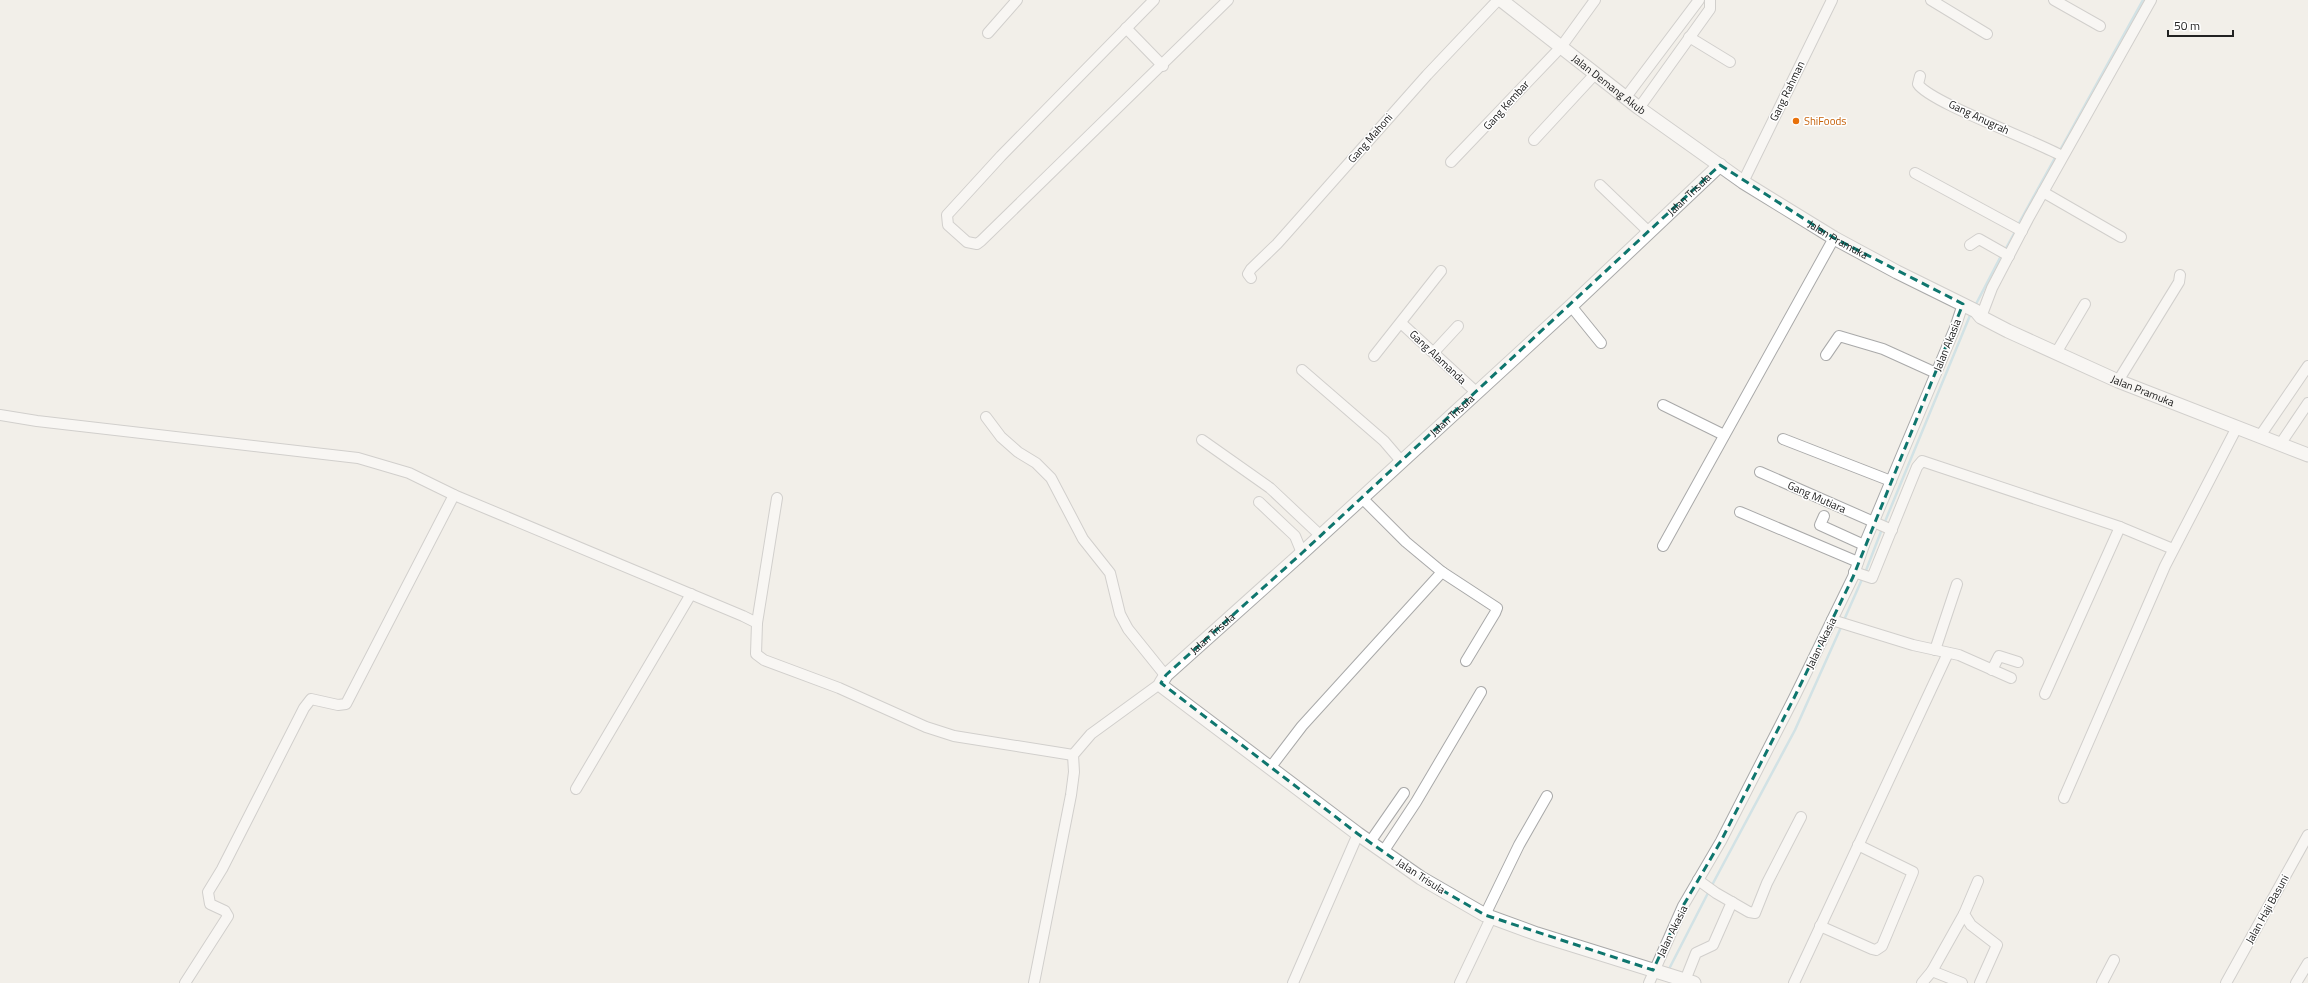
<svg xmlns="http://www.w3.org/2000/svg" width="2308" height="983" viewBox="0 0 2308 983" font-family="'Titillium Web',sans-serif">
<rect width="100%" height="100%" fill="#f2efe9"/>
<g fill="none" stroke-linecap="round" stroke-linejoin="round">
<g stroke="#aad3df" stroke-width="2.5">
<polyline points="2059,152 2143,0"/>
<polyline points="2018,225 2056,156"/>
<polyline points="2005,250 2016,230"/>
<polyline points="1975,306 2002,254"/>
<polyline points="1884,524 1971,313"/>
<polyline points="1865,573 1882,529"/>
<polyline points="1844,620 1863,577"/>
<polyline points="1711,887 1795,730 1842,625"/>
<polyline points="1668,971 1709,891"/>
</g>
<defs>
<g id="minor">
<polyline points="1154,0 1001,156 947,215 948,225 967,242 977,244 981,241 1228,0"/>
<polyline points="1931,0 1987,34"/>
<polyline points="2054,0 2100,26"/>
<polyline points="1126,28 1163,66"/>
<polyline points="988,33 1017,0"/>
<polyline points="1689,37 1730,62"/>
<path d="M1920 76 1918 84C1929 102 2036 141 2062 156"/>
<polyline points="1626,97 1699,0"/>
<polyline points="1639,108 1710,9 1710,0"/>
<polyline points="1534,140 1595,74"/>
<polyline points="1451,162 1561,47 1595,0"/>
<polyline points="1915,173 2022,231"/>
<polyline points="1743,182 1832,0"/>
<polyline points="1600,185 1649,232"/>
<polyline points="2043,192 2121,237"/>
<polyline points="1970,245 1979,239 2009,256"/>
<polyline points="1251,278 1248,274 1251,269 1277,244 1427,75 1498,0"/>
<polyline points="1571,306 1601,343"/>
<polyline points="1981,317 1992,288 2029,217 2151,0"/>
<polyline points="1401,323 1476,392"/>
<polyline points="1434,352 1458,326"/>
<polyline points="2056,353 2085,304"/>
<polyline points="1826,355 1839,336 1883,349 1936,373"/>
<polyline points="1374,356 1441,271"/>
<polyline points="1302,370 1384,441 1402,462"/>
<polyline points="2118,381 2179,282 2180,275"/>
<polyline points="1663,405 1724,435"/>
<polyline points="0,415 37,421 358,458 409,473 454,495 743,616 757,623 756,654 764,660 839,688 926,727 954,736 1073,755"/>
<polyline points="986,417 1001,437 1018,452 1036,463 1051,478 1083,539 1110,573 1120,614 1128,629 1165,675"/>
<polyline points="2260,436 2308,366"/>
<polyline points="1783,439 1891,481"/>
<polyline points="1202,440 1270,488 1321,536"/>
<polyline points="2281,443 2308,403"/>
<polyline points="1760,472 1892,530"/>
<polyline points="1362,498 1406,542 1442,572 1497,608 1495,613 1466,661"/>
<polyline points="1259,502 1295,536 1302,553"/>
<polyline points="1740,512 1858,562"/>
<polyline points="1824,516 1820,525 1864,545"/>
<polyline points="1663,546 1834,238"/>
<polyline points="1854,572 1872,578 1917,467 1922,461 2120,527 2173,549"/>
<polyline points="1832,620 1913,645 1959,655 2011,678"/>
<polyline points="757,623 777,498"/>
<polyline points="1935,650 1957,584"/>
<polyline points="1992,670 1999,656 2018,662"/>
<polyline points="2045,694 2120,527"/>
<polyline points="1270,768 1302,726 1442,572"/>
<polyline points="576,789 691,594"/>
<polyline points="2064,798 2165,566 2236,429"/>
<polyline points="1370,842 1404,793"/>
<polyline points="1383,852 1416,802 1481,692"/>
<polyline points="1698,880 1716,893 1749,912 1755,913 1767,883 1801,817"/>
<polyline points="1978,881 1964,914 1971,925 1997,945 1980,983"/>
<polyline points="1485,915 1519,845 1547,796"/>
<polyline points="1820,926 1872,949 1876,950 1882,946 1913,872 1858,845"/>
<polyline points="1932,971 1964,914"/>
<polyline points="185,983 228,916 225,911 210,904 208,892 222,869 304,708 311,699 338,705 346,704 454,495"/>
<polyline points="1034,983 1071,795 1074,772 1073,755 1091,734 1161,683"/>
<polyline points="1293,983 1358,834"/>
<polyline points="1460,983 1491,918"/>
<polyline points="1649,983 1683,906 1721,841 1794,698 1853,577 1864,545 1955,328 1963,304"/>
<polyline points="1684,983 1696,953 1713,945 1732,902"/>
<polyline points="1794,983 1948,653"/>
<polyline points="1922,983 1932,971 1962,983"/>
<polyline points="2102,983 2114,960"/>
<polyline points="2226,983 2308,835"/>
<polyline points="2296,983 2308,963"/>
</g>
<g id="tertiary">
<path id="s1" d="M1501 0 1639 108 1743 182 1834 238 1897 272 1976 311 1981 317 2008 331 2118 381 2308 455"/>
<path id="s2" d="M1694 983 1537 934 1485 915 1421 878 1358 834 1163 687 1161 683 1166 675 1302 553 1571 306 1720 165"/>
</g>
</defs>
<use href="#minor" stroke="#a9a9a9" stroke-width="12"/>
<use href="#tertiary" stroke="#a9a9a9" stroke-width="15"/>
<use href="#minor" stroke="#fff" stroke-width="10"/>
<use href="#tertiary" stroke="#fff" stroke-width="13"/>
</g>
<path d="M0 0H2308V983H0ZM1720 165 1834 238 1963 304 1853 577 1794 698 1721 841 1683 906 1653 970 1485 915 1421 878 1358 834 1161 683 1166 675 1302 553Z" fill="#f2efe9" fill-opacity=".55" fill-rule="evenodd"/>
<path fill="none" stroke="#0f766e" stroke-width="3" stroke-dasharray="8 5" stroke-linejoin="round" d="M1720 165 1834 238 1963 304 1853 577 1794 698 1721 841 1683 906 1653 970 1485 915 1421 878 1358 834 1161 683 1166 675 1302 553Z"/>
<circle fill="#e8710a" stroke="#fff" stroke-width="1.5" cx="1796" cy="121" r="4"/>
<g text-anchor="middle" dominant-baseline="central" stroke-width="3" stroke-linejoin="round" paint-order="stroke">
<g font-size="11" fill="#222" stroke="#fff">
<text stroke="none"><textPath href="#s1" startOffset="137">Jalan Demang Akub</textPath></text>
<text transform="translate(1787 91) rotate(-64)">Gang Rahman</text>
<text transform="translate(1506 105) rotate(-48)">Gang Kembar</text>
<text transform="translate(1979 117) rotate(25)">Gang Anugrah</text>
<text transform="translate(1370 138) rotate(-49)">Gang Mahoni</text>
<text stroke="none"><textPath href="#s2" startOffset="1339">Jalan Trisula</textPath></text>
<text stroke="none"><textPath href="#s1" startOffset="414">Jalan Pramuka</textPath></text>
<text transform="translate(1947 345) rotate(-68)">Jalan Akasia</text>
<text transform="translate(1438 357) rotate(43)">Gang Alamanda</text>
<text stroke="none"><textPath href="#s1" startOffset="755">Jalan Pramuka</textPath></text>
<text stroke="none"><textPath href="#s2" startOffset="1015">Jalan Trisula</textPath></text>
<text transform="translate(1817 497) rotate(24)">Gang Mutiara</text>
<text stroke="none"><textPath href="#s2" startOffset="691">Jalan Trisula</textPath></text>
<text transform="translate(1821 643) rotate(-64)">Jalan Akasia</text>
<text transform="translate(1421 876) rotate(33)">Jalan Trisula</text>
<text transform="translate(2267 909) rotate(-61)">Jalan Haji Basuni</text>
<text transform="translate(1672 931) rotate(-64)">Jalan Akasia</text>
</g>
<g font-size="11" fill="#c56008" stroke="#fff" text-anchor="start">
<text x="1804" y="121">ShiFoods</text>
</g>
</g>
<path d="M2168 30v6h65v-6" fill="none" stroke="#222222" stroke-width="2"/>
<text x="2174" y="30" font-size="12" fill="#222222" stroke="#ffffff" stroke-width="3" paint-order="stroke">50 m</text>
</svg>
